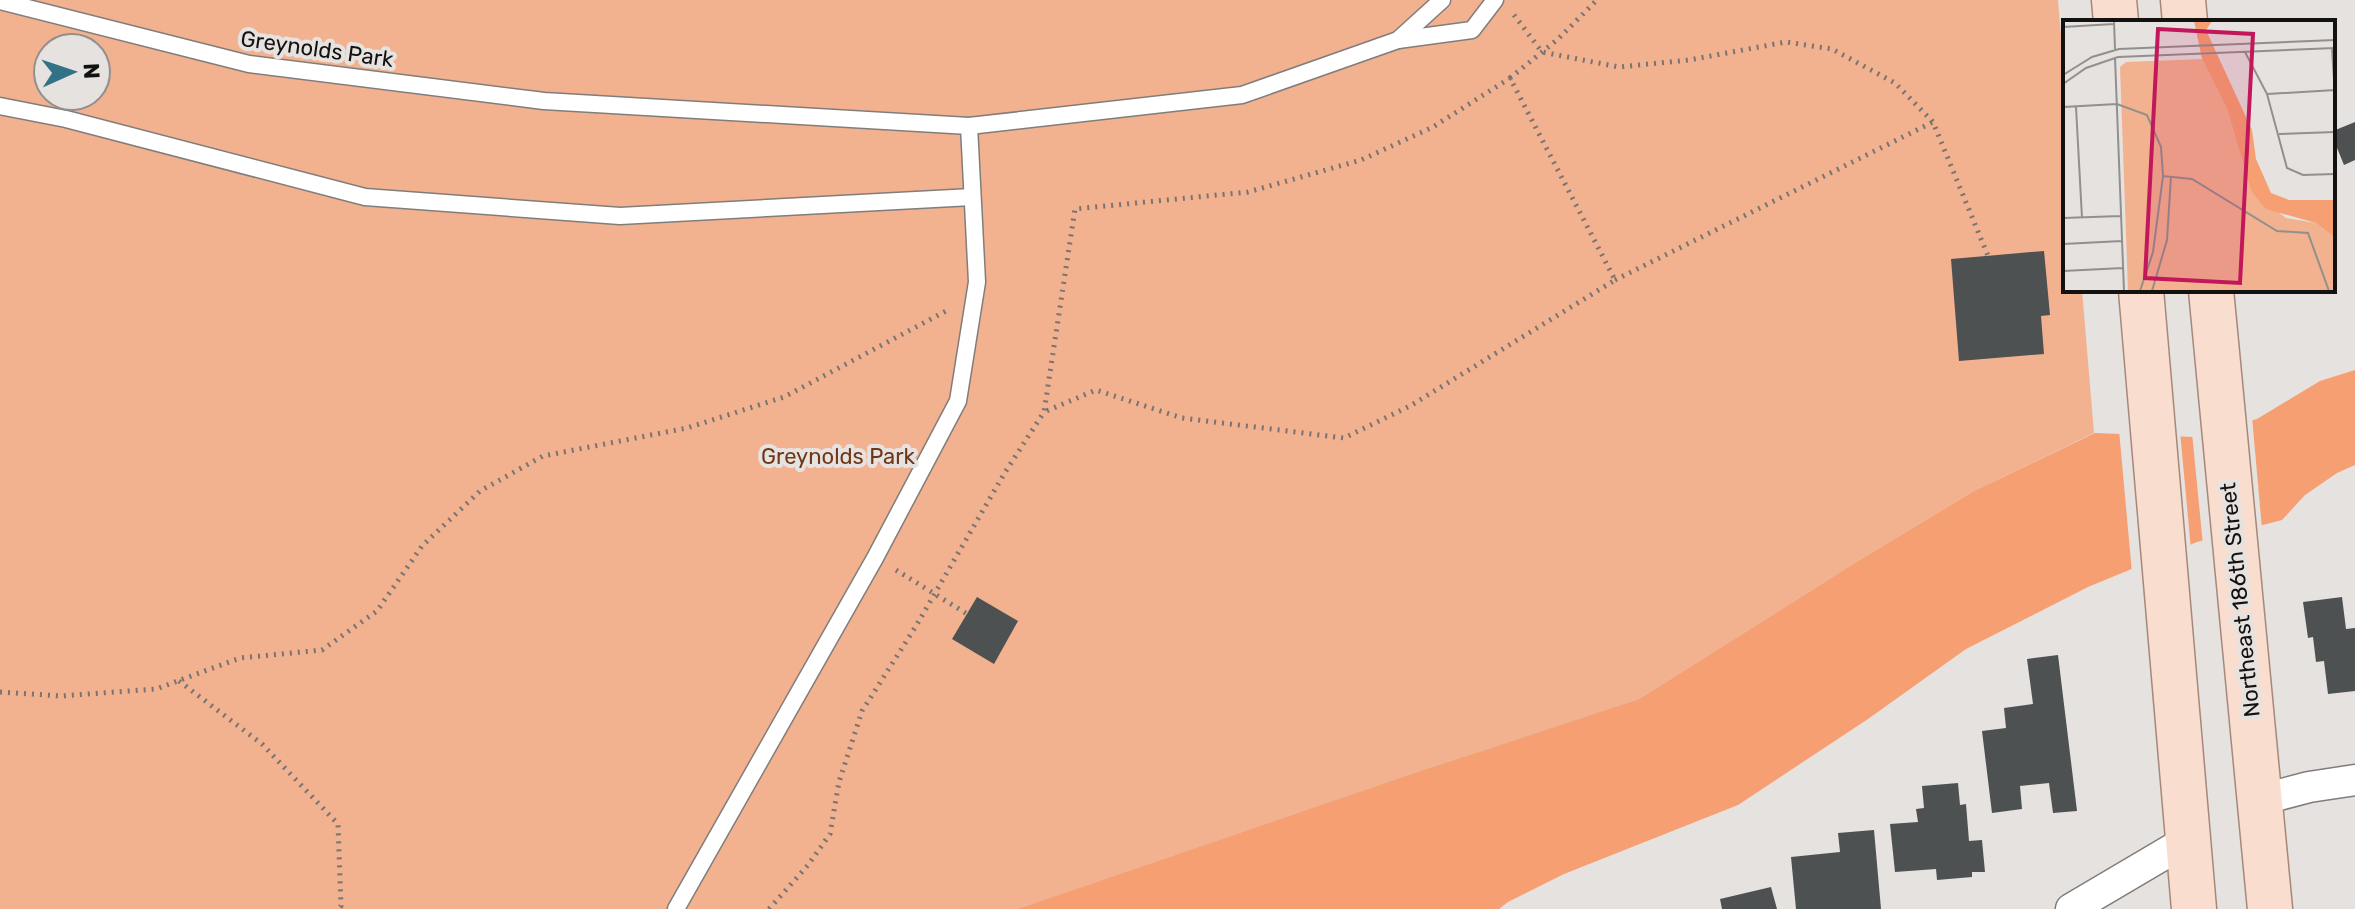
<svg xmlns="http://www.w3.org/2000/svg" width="2355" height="909" viewBox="0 0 2355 909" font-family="Rubik,sans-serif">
<rect width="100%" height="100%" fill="#e6e2e0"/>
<path fill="#f2b18f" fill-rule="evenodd" d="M0 0H2058L2065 83V290H2082L2094 433 1974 491 1858 561 1639 699 1414 773 1017 909H0ZM48 48H96V96H48Z"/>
<polygon fill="#f69f72" points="2355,370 2355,465 2337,473 2305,495 2282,520 2197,542 2088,587 1966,649 1868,719 1738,805 1564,874 1508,902 1499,909 1017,909 1414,773 1639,699 1858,561 1974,491 2095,433 2194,437 2257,419 2320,381"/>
<g fill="#e6e2e0">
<polygon points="2252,417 2262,529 2203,545 2192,433"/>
<polygon points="2119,430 2180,432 2191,549 2132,573"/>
</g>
<g fill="#4d5152">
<polygon points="2355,122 2355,160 2344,165 2333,138 2333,131"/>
<polygon points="2044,251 2050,315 2041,316 2044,354 1959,361 1951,259"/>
<polygon points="977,597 1018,621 994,664 952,639"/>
<polygon points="2342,597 2346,629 2355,628 2355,691 2328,694 2324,661 2316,662 2313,637 2308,638 2303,602"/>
<polygon points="2058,655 2077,811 2053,813 2049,783 2020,786 2022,809 1992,813 1982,731 2006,728 2004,708 2033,704 2027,659"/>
<polygon points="1958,783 1960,805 1966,804 1969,841 1982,840 1985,872 1972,872 1972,877 1937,880 1936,869 1895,872 1890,824 1918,822 1916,809 1924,808 1922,786"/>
<polygon points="1874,830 1881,909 1796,909 1791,857 1840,852 1838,833"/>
<polygon points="1771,887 1777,909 1722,909 1720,899"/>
</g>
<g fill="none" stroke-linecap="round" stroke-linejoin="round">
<defs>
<g id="lane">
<polyline points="0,1 249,64 544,101 969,126 977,282 958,401 875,558 676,909"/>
<polyline points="1398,40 1472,30 1495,0"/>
<polyline points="0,106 66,119 365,197 620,216 972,197"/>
<polyline points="969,126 1242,95 1398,40 1442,0"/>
</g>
<g id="street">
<polyline points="2260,800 2309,787 2355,780"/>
<polyline points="2071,909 2188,840"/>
</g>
<g id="primary">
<polyline points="2114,0 2116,22"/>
<polyline points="2183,0 2185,22"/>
<polyline points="2141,290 2194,909"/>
<polyline points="2211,290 2270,909"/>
</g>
</defs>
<use href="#lane" stroke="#817d7b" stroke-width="19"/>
<use href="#street" stroke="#817d7b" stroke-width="33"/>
<use href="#primary" stroke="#a68879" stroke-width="47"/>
<g stroke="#777473" stroke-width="5" stroke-dasharray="2 6" stroke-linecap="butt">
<polyline points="1514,15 1542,52 1619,67 1689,60 1786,42 1832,49 1895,83 1933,122 1988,256"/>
<polyline points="1510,78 1558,39 1597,0"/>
<polyline points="1615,280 1933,122"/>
<polyline points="896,570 967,614"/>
<polyline points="179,681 262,744 338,824 341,906 338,909"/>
<polyline points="0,692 61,696 156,689 240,658 322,650 377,611 422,546 480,491 543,456 687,428 784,397 946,311"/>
<polyline points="769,909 808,865 830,834 839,782 862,711 916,626 1004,474 1044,412 1075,209 1248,192 1361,160 1433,127 1510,78 1615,280 1410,406 1344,438 1182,418 1096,390 1044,412"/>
</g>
<use href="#lane" stroke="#fff" stroke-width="16"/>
<use href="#street" stroke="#fff" stroke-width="30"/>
<use href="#primary" stroke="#f9ded0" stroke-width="44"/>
</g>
<g text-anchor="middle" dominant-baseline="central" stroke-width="8" stroke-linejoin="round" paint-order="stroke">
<g font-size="22" fill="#131211" stroke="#e6e2e0">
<text transform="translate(317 49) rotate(8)">Greynolds Park</text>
<text transform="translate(2240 600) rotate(-96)">Northeast 186th Street</text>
</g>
<g font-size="22" fill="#6f3717" stroke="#e6e2e0">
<text x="838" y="456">Greynolds Park</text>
</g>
</g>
<g transform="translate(2063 20)">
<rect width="272" height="272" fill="#e6e2e0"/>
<path d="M139 39 164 89 188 171 223 198 253 203 272 218V271H65L57 47 63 42Z" fill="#f2b18f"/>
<path d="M131 1H149L143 10 189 110 193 139 208 173 226 180H272V218L253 203 203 189 188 171 164 89 139 39Z" fill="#f69f72"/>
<path fill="none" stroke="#928f8d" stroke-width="2" d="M51 1 52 29M0 7 51 4M269 29 272 75M182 32 204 74 224 148 240 155 272 154M52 38 61 271M0 55 29 37 56 29 272 20M0 64 23 48 55 37 272 28M204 74 272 70M0 87 54 84 84 95 98 127 100 156M13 87 19 198M216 114 272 112M0 198 58 196M0 224 59 221M0 251 60 248M77 271 90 232 100 156 129 159 214 211 245 213 266 271M89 271 104 220 108 156"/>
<path fill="#c2185b" fill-opacity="0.15" stroke="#c2185b" stroke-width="4" d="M95 9 190 14 177 263 82 258Z"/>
<rect width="272" height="272" fill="none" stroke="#131211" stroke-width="4"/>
</g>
<g transform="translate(72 72) rotate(87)"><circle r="38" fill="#e6e2e0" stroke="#928f8d" stroke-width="2"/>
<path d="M0-6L14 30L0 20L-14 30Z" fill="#327286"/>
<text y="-12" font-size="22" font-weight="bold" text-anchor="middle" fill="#131211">N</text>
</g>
</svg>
